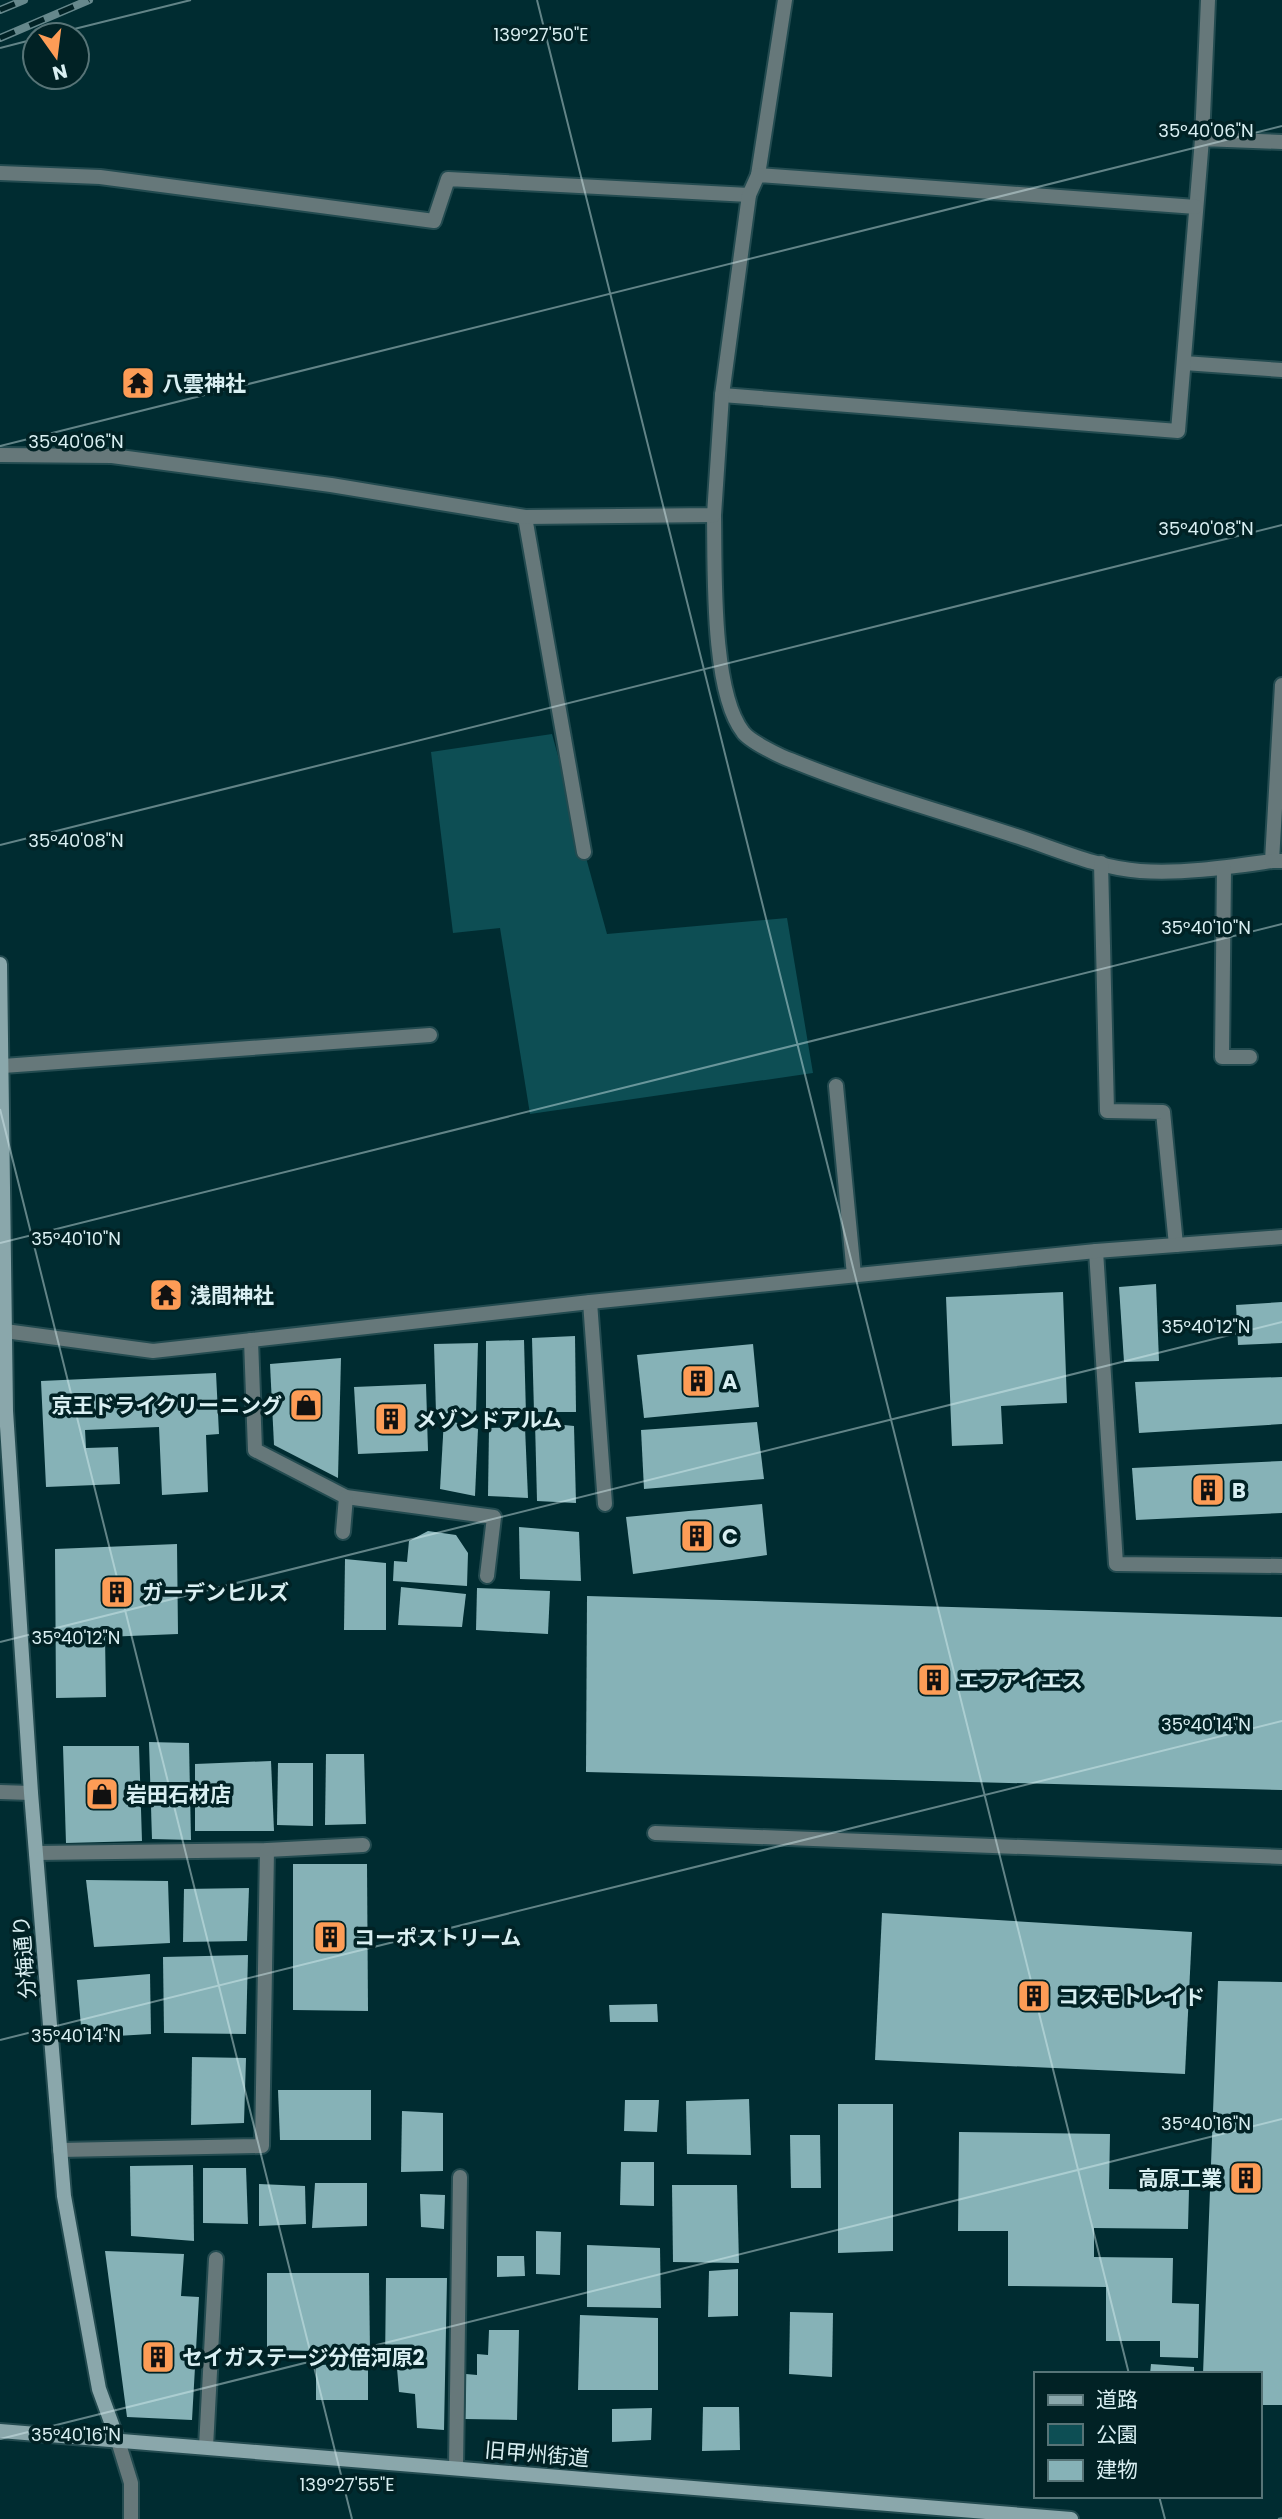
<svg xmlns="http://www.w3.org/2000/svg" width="1282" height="2519" viewBox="0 0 1282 2519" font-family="Poppins,'Noto Sans JP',sans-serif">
<rect width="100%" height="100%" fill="#002c31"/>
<polygon fill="#0d4e54" points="552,734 607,934 787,918 813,1073 530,1114 500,928 453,933 431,752"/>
<g fill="#86b2b7">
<polygon points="1156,1284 1159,1361 1124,1362 1119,1287"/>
<polygon points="1063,1292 1067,1403 1001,1406 1003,1444 952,1446 946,1297"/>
<polygon points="1282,1302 1282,1343 1238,1345 1236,1305"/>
<polygon points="575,1336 576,1412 534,1412 532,1338"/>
<polygon points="524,1340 526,1415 486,1414 486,1341"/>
<polygon points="478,1343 476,1414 436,1413 434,1344"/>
<polygon points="753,1344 759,1407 644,1418 637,1355"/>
<polygon points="341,1358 338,1478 274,1445 270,1364"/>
<polygon points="216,1373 219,1434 206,1435 208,1492 162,1495 159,1427 85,1430 86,1448 118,1447 120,1484 46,1487 41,1381"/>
<polygon points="1282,1377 1282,1424 1139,1433 1135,1382"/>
<polygon points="426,1384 428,1451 358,1454 354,1387"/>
<polygon points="444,1419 478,1429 475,1496 440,1489"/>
<polygon points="535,1422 574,1426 576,1503 537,1501"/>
<polygon points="757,1422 764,1479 644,1489 641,1430"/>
<polygon points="525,1427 528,1498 488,1496 489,1428"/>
<polygon points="1282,1461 1282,1513 1136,1520 1132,1468"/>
<polygon points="762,1504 767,1555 633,1574 626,1517"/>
<polygon points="519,1527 579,1532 581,1581 520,1579"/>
<polygon points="428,1531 456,1535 468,1553 467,1586 393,1581 394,1561 407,1562 409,1541"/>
<polygon points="177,1544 178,1634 105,1637 106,1697 56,1698 55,1549"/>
<polygon points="345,1559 386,1563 386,1630 344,1630"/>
<polygon points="401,1587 466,1594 462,1627 398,1625"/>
<polygon points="477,1588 550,1591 548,1634 476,1630"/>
<polygon points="587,1596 1282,1617 1282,1790 586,1772"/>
<polygon points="149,1742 189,1743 191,1840 152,1839"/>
<polygon points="63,1746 139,1746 142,1841 66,1843"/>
<polygon points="326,1754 364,1754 366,1824 325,1825"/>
<polygon points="271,1761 274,1831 195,1831 195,1764"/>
<polygon points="278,1763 313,1763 313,1826 277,1825"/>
<polygon points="293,1864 367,1864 368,2011 293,2010"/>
<polygon points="86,1880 168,1881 170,1943 94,1947"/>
<polygon points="249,1888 247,1941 183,1942 184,1889"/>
<polygon points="882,1913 1192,1932 1185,2074 875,2060"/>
<polygon points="248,1955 246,2034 164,2033 163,1957"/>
<polygon points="150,1974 151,2034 82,2038 77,1980"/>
<polygon points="1218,1981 1282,1982 1282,2405 1259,2405 1259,2374 1203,2374"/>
<polygon points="657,2004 658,2022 610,2022 609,2005"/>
<polygon points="192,2057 246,2058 244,2123 191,2125"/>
<polygon points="278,2090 371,2090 371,2140 280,2140"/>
<polygon points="749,2099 751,2155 687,2154 686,2101"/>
<polygon points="625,2100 659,2100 657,2132 624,2131"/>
<polygon points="838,2104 893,2104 893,2251 838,2253"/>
<polygon points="402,2111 443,2113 443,2171 401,2172"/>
<polygon points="959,2132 1110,2134 1109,2189 1189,2190 1188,2229 1094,2228 1094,2257 1173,2258 1172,2303 1199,2304 1198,2358 1160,2357 1160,2341 1106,2341 1106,2287 1008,2286 1008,2231 958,2231"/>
<polygon points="790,2135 820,2135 821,2188 791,2188"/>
<polygon points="621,2162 654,2162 654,2206 620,2205"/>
<polygon points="193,2165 194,2241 131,2236 130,2166"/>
<polygon points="203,2168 246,2168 248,2224 203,2223"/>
<polygon points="315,2183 367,2183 367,2226 312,2228"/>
<polygon points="259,2184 305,2186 306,2224 259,2226"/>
<polygon points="672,2185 737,2185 739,2263 673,2262"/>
<polygon points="420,2194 445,2195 444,2229 421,2227"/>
<polygon points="536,2231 561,2232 560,2275 536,2274"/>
<polygon points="587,2245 660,2248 661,2308 587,2307"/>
<polygon points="105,2251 184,2254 181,2296 199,2297 192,2420 127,2417"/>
<polygon points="497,2256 524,2256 525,2276 497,2277"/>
<polygon points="738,2269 738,2316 708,2317 709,2271"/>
<polygon points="267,2273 369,2273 370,2352 267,2350"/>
<polygon points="386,2278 447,2278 444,2430 417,2428 415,2394 399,2392 397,2368 385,2365"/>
<polygon points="790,2312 833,2313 832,2377 789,2374"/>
<polygon points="580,2315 658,2318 658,2390 578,2390"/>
<polygon points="489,2330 519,2330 517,2420 465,2419 466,2374 477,2375 477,2354 488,2355"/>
<polygon points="368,2364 368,2400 316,2400 316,2365"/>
<polygon points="1151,2364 1194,2367 1194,2374 1150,2374"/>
<polygon points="703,2407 739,2407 740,2450 702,2451"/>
<polygon points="652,2408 651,2440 612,2442 612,2409"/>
</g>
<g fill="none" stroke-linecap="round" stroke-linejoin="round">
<defs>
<g id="lane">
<polyline points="1202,139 1208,0"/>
<polyline points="758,175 785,0"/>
<path d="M714 515C715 568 711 691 743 732 749 741 781 757 793 761 864 790 940 811 1013 835 1054 848 1097 868 1140 871 1184 874 1229 867 1272 861L1282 685"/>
<polyline points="525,517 584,852"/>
<polyline points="1101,863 1107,1111 1163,1112 1176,1245"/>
<polyline points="1224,868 1222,1057 1250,1057"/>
<polyline points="3,1066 430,1035"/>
<polyline points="836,1086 854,1275"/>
<polyline points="1096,1251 1116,1564 1282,1566"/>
<polyline points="590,1302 605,1504"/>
<polyline points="251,1340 255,1450 346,1497 494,1517 487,1576"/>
<polyline points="343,1532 346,1497"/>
<polyline points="655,1833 1282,1857"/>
<polyline points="36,1853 267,1850 363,1845"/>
<polyline points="206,2447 216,2259"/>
<polyline points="456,2468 460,2177"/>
</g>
<g id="street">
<polyline points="0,173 100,177 434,221 448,179 749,195"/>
<polyline points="1184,363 1282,370"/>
<polyline points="722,395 1178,431 1202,139 1282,142"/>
<polyline points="0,455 112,456 331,485 525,517 714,515 722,395 749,195 758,175 1196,207"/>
<polyline points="1272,861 1282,861"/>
<polyline points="5,1331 153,1351 590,1302 1096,1251 1282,1237"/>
<polyline points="0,1792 31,1793"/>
<polyline points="60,2150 262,2146 267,1850"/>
<polyline points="118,2441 131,2483 131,2519"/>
</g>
<g id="secondary">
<polyline points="0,964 6,1411 31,1793 64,2196 99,2389 118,2441"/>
<polyline points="0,2431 1071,2519"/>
</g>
</defs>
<use href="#lane" stroke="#234b50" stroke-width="18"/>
<use href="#street" stroke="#234b50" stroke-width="18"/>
<use href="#secondary" stroke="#234b50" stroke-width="18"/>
<use href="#lane" stroke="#66787a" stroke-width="14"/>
<use href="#street" stroke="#66787a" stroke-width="14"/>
<use href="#secondary" stroke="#8aa7ab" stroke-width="14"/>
<defs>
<g id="rail">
<polyline points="0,10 24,0"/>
<polyline points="0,38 89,0"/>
</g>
</defs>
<use href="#rail" stroke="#66888c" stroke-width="8"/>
<use href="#rail" stroke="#012225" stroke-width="5" stroke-dasharray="16" stroke-linecap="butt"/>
</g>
<path fill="none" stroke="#d9eff2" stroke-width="2" stroke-opacity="0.45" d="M537 0 1129 2374M50 35 191 0M0 48 35 39M0 446 1282 126M0 845 1282 525M0 1109 352 2519M0 1243 1282 924M0 1642 1282 1322M0 2040 1282 1721M0 2439 1282 2119M1159 2496 1165 2519M1278 2519 1282 2518"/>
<defs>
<symbol id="temple-square" viewBox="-11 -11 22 22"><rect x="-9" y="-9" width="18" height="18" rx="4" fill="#fd9c56" stroke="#012225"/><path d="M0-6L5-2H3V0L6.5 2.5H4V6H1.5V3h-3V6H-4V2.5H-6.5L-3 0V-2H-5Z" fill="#111"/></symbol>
<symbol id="building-square" viewBox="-11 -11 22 22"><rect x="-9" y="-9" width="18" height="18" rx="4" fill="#fd9c56" stroke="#012225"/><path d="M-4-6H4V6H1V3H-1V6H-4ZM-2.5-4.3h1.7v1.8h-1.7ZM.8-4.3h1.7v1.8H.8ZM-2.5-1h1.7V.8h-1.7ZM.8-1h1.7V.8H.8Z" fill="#111"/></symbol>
<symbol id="shop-square" viewBox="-11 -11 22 22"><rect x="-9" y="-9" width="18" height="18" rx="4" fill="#fd9c56" stroke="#012225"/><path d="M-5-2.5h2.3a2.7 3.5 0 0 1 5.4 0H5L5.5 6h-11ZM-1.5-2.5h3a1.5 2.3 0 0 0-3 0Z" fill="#111"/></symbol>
</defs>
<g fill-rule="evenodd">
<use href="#temple-square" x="119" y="364" width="38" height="38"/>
<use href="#temple-square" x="147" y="1276" width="38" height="38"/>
<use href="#building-square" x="679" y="1362" width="38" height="38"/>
<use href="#shop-square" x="287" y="1386" width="38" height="38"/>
<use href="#building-square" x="372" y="1400" width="38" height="38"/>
<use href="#building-square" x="1189" y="1471" width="38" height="38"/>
<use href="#building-square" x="678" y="1517" width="38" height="38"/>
<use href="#building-square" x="98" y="1573" width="38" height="38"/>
<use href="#building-square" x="915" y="1661" width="38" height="38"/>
<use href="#shop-square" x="83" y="1775" width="38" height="38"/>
<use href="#building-square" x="311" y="1918" width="38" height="38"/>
<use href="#building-square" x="1015" y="1977" width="38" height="38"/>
<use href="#building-square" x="1227" y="2159" width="38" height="38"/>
<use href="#building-square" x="139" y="2338" width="38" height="38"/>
</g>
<g text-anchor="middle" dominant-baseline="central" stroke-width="7" stroke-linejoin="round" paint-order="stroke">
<g font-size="21" font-weight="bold" fill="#d9eff2" stroke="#012225" text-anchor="start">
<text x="162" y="383">八雲神社</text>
<text x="190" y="1295">浅間神社</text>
<text x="722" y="1381">A</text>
<text x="282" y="1405" text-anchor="end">京王ドライクリーニング</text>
<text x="416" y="1419">メゾンドアルム</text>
<text x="1232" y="1490">B</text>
<text x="722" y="1536">C</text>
<text x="142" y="1592">ガーデンヒルズ</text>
<text x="958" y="1680">エフアイエス</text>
<text x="126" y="1794">岩田石材店</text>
<text x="354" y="1937">コーポストリーム</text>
<text x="1058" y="1996">コスモトレイド</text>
<text x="1222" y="2178" text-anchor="end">高原工業</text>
<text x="182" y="2357">セイガステージ分倍河原2</text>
</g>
<g font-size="21" fill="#d9eff2" stroke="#012225">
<text transform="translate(24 1957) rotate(-95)">分梅通り</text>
<text transform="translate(537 2454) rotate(5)">旧甲州街道</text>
</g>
</g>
<g font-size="18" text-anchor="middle" fill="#d9eff2" stroke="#012225" stroke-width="7" stroke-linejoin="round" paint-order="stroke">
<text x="541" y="41">139°27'50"E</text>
<text x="1206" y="137">35°40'06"N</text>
<text x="76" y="448">35°40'06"N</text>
<text x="1206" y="535">35°40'08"N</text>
<text x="76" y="847">35°40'08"N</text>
<text x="1206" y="934">35°40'10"N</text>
<text x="76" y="1245">35°40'10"N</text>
<text x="1206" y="1333">35°40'12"N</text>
<text x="76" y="1644">35°40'12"N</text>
<text x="1206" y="1731">35°40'14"N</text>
<text x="76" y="2042">35°40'14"N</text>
<text x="1206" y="2130">35°40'16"N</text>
<text x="76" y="2441">35°40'16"N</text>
<text x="347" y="2491">139°27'55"E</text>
</g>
<rect x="1034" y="2372" width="228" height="126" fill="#012225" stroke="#577477" stroke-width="2"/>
<rect x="1048" y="2395" width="35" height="10" fill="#8aa7ab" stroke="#577477" stroke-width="2"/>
<text x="1096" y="2407" font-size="21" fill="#d9eff2">道路</text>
<rect x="1048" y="2424" width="35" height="21" fill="#0d4e54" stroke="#577477" stroke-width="2"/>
<text x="1096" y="2442" font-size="21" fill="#d9eff2">公園</text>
<rect x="1048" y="2460" width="35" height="21" fill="#86b2b7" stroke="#577477" stroke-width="2"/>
<text x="1096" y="2477" font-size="21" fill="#d9eff2">建物</text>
<g transform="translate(56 56) rotate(166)"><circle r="33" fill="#012225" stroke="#577477" stroke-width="2"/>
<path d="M0-5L12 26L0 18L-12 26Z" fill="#fd9c56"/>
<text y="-10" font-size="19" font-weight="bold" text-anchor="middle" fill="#d9eff2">N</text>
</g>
</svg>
